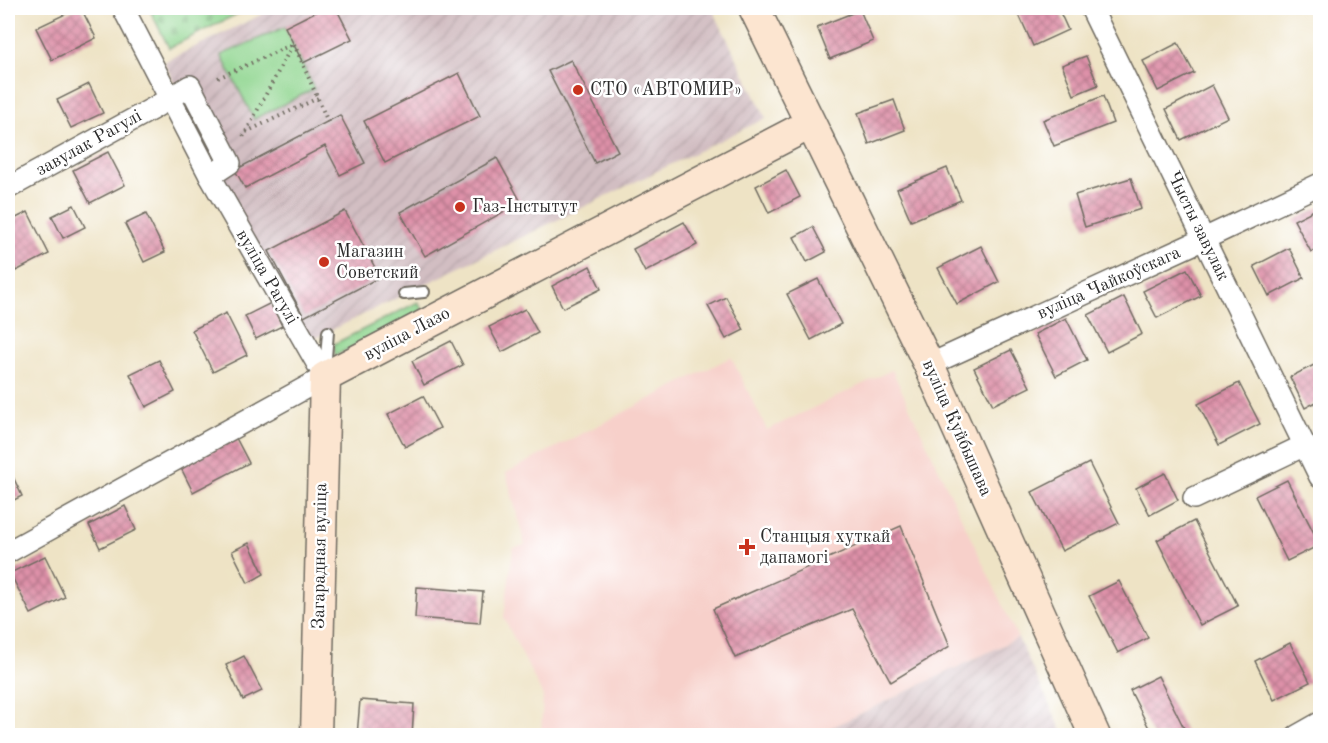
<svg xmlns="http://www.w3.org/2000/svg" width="1328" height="743" viewBox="0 0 1328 743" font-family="'Old Standard TT',serif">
<defs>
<pattern id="industrial-furrows" width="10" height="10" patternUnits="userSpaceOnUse" patternTransform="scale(1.5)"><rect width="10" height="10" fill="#d2bec2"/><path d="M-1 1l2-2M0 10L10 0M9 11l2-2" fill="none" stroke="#b4a3a7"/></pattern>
<pattern id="cemetery-stones" width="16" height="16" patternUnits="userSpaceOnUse" patternTransform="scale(1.5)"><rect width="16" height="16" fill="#8fd58f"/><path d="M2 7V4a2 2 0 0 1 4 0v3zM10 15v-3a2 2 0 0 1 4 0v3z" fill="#7cb77c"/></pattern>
<pattern id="building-cross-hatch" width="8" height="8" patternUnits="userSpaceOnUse" patternTransform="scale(1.5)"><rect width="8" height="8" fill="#de91a9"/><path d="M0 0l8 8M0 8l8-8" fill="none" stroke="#b4778a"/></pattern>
</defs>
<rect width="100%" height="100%" fill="#fff"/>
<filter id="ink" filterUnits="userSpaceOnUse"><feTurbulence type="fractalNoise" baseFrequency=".0167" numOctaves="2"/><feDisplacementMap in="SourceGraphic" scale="12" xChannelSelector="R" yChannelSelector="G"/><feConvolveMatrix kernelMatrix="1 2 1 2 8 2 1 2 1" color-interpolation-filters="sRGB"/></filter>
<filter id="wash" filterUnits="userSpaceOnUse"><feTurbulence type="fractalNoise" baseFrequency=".008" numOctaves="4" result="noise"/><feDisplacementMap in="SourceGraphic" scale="24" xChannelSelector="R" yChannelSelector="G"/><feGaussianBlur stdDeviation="1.35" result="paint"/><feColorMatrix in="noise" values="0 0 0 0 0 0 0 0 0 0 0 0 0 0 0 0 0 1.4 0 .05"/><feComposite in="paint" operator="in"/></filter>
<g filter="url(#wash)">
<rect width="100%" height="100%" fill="#eee3c5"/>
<polygon fill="#f7d0ca" points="731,357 767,430 892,370 1018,638 816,735 541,736 543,696 504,618 513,548 525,545 506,473"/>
<g fill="url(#industrial-furrows)">
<polygon points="275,8 712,8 766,118 303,344 164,62"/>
<polygon points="1018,638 1064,735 816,735"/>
</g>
<g fill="#8fd58f" stroke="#5d805d" stroke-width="1.5">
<polygon points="285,27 314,89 254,119 221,55"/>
<polygon points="418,302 423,310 335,356 334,344"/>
</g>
<polygon fill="url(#cemetery-stones)" stroke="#5d805d" stroke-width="1.5" points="149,8 249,8 169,48"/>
<g id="blocks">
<g fill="url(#building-cross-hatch)">
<polygon points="78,8 81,8 96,38 52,60 36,28"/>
<polygon points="323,8 336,8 352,39 303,63 285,27"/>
<polygon points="1016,8 1058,8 1068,30 1033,46"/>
<polygon points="860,10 873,41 830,59 817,27"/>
<polygon points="1178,43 1194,73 1158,91 1143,61"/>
<polygon points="1086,56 1098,85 1074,95 1062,65"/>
<polygon points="571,60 618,151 595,163 548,71"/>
<polygon points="459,73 480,116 385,163 364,121"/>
<polygon points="89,84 103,113 71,128 57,100"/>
<polygon points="1212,85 1228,117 1181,140 1166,109"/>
<polygon points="1103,96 1113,123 1054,146 1043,120"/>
<polygon points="894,100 905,130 869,144 858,113"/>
<polygon points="340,115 365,163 340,175 325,146 245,188 235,170"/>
<polygon points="108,152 125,185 90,203 73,170"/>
<polygon points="497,158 521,202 425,256 400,212"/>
<polygon points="947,168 961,200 911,221 897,189"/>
<polygon points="786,170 800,197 769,213 756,186"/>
<polygon points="1131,178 1141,209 1085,227 1075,195"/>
<polygon points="74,205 85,227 63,238 52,216"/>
<polygon points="1320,207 1320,247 1311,252 1294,220"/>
<polygon points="345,211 380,277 304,317 269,251"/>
<polygon points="28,212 49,254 16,271 8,253 8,222"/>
<polygon points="146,214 165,252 144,262 125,224"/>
<polygon points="684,222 697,245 645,272 633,249"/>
<polygon points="813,227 826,252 807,262 794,237"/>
<polygon points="981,246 999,282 957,304 938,268"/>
<polygon points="1289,248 1304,278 1269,296 1254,266"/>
<polygon points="590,266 601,289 563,308 552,286"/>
<polygon points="1187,269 1201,296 1157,318 1143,291"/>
<polygon points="818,279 841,324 811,340 787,294"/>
<polygon points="726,297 744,330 726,339 708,306"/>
<polygon points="1124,297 1142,334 1107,352 1088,315"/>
<polygon points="271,303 282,326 256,339 245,316"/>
<polygon points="525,309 538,333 502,352 489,327"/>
<polygon points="226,313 247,355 213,372 192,330"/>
<polygon points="1066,318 1087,360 1056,376 1035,334"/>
<polygon points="451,341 463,365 424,385 412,361"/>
<polygon points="1011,350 1030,387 993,405 974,368"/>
<polygon points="159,360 175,392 146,407 130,374"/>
<polygon points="1320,362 1320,400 1305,408 1290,377"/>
<polygon points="1239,383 1260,424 1219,445 1198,404"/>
<polygon points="423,396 440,428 405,447 388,414"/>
<polygon points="236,438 249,463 193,492 180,466"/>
<polygon points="1089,463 1119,523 1062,551 1032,492"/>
<polygon points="8,466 22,496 8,503"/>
<polygon points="1165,473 1178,500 1150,515 1136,488"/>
<polygon points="1287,480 1320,545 1287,561 1255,496"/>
<polygon points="125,506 136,530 100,548 89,525"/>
<polygon points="1194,521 1238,606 1200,625 1157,540"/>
<polygon points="901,526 950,646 891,682 852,609 735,658 713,609"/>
<polygon points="249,543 264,574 248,583 232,551"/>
<polygon points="45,556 65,597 31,614 10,573"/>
<polygon points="1119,581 1148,638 1118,653 1089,596"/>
<polygon points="417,587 483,592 480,623 415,618"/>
<polygon points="1290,643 1310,682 1274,700 1255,661"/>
<polygon points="244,656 262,691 243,700 226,665"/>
<polygon points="1158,676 1188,736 1153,736 1130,690"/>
<polygon points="360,700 414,704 412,736 357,736"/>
</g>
</g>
</g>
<g filter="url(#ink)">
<use href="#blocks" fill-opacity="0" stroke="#6f6b61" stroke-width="1.5"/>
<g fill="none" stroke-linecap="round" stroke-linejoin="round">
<defs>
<g id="lane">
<polyline points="404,294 424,292"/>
<polyline points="325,370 328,332"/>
</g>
<g id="street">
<polyline points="1091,8 1320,477"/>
<polyline points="8,188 152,109 190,86 230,163 210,176 123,8"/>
<polyline points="929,365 1204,239 1320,184"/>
<polyline points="1194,498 1305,445"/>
<polyline points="8,552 325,377 210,176"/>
<polyline points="1297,736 1320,723"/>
</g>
<g id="secondary">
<polyline points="754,8 929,365 1095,736"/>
<polyline points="316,736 325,377 810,124"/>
</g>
</defs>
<use href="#lane" stroke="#6f6b61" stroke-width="14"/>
<use href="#street" stroke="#6f6b61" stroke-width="24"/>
<use href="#secondary" stroke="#6f6b61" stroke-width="33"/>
<g stroke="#6f6b61" stroke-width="4" stroke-dasharray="1.5 4.5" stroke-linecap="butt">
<polyline points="294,44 328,122"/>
<polyline points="218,78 293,44 242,139"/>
<polyline points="246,132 318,98"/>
</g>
<use href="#lane" stroke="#fff" stroke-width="10"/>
<use href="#street" stroke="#fff" stroke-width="21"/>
<use href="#secondary" stroke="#fce5d0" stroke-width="30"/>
</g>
</g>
<g fill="#c8321e" stroke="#fff" stroke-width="2">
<circle cx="578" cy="90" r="6"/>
<circle cx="460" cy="207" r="6"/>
<circle cx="324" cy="262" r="6"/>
<path d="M744 538h6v6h6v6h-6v6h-6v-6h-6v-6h6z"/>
</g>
<g text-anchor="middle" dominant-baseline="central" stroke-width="5" stroke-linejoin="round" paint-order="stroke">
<g font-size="18" fill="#2b2b2b" stroke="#fff" text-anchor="start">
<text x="590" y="90">СТО «АВТОМИР»</text>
<text x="472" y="207">Газ-Інстытут</text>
<text x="336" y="252">Магазин<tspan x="336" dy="21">Советский</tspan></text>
<text x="760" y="537">Станцыя хуткай<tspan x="760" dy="21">дапамогі</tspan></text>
</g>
<g font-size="18" fill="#2b2b2b" stroke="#fff">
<text transform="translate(89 143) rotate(-29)">завулак Рагулі</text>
<text transform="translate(1198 226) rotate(64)">Чысты завулак</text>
<text transform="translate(267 277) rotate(60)">вуліца Рагулі</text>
<text transform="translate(1109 283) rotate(-24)">вуліца Чайкоўскага</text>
<text transform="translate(407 334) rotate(-28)">вуліца Лазо</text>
<text transform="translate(957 428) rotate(66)">вуліца Куйбышава</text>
<text transform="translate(320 556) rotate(-89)">Загарадная вуліца</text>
</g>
</g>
<rect width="1328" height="743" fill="none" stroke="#fff" stroke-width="30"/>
</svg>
